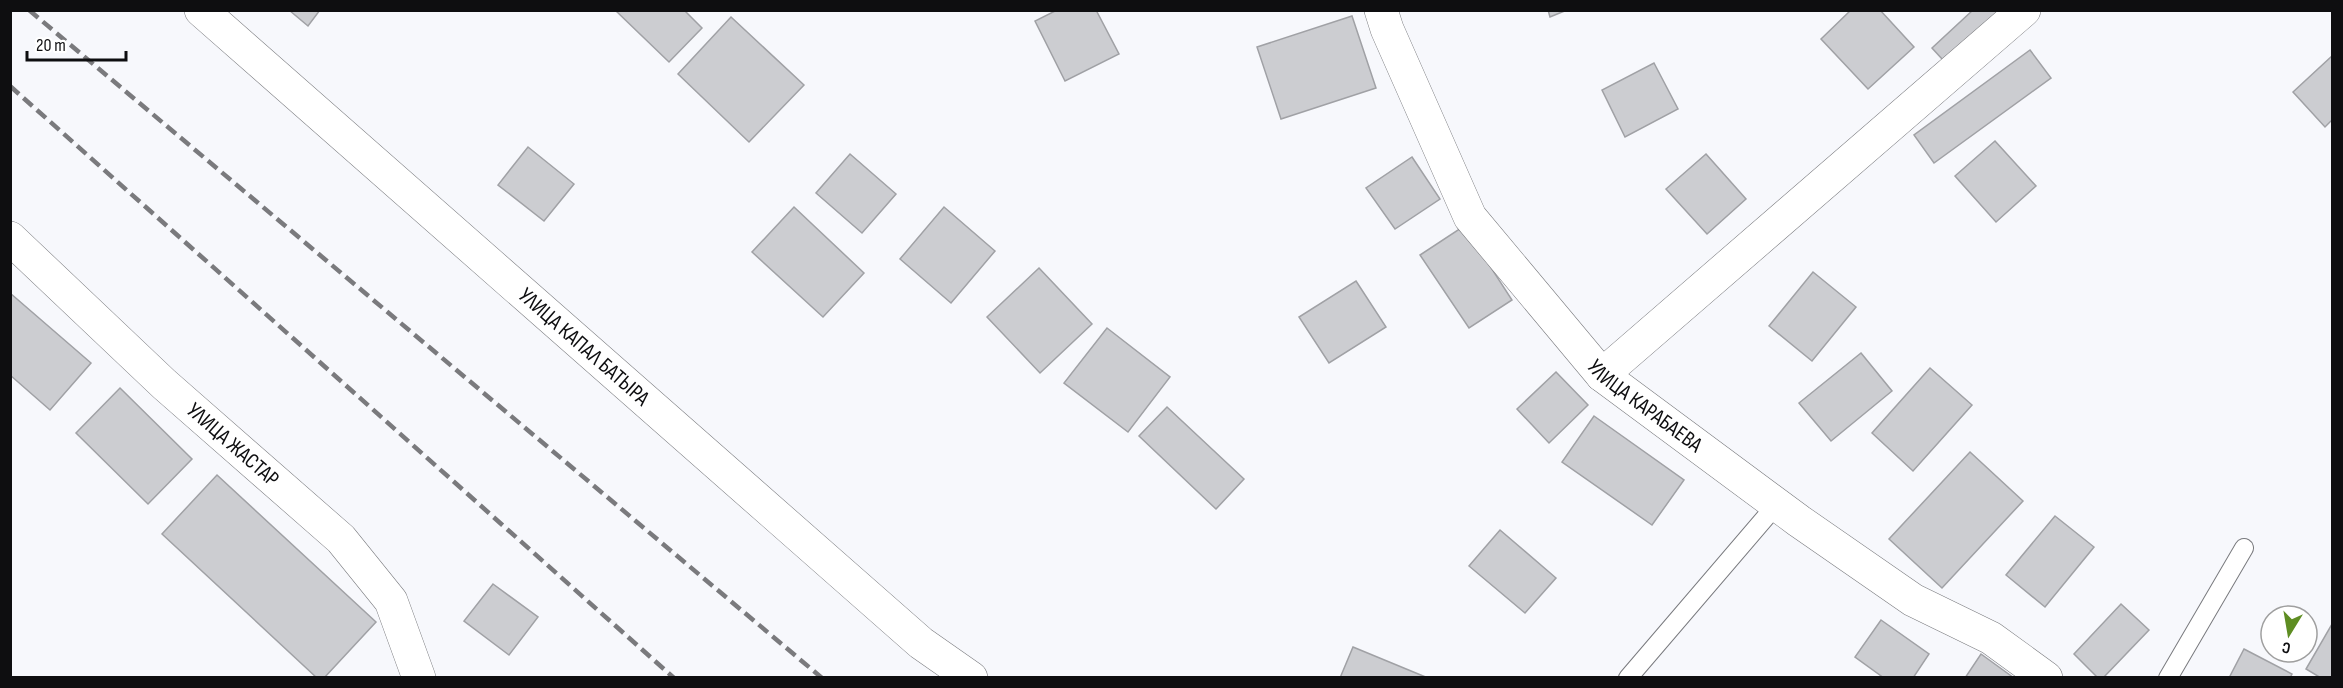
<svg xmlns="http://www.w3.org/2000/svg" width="2343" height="688" viewBox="0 0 2343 688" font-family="'Sofia Sans Condensed',sans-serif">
<rect width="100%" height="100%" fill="#f7f8fc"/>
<g fill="#cccdd1" stroke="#a0a1a5" stroke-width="1.5">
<polygon points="289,10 320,10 308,26"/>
<polygon points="615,10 684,10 702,28 669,62"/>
<polygon points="1057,10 1096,10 1119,54 1065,81 1035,21"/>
<polygon points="1548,10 1567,10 1550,17"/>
<polygon points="1851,10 1880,10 1914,47 1868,89 1821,39"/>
<polygon points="1973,10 2020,10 1953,71 1932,48"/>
<polygon points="1352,16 1376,88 1281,119 1257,47"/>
<polygon points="731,17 804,85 749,142 678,74"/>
<polygon points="2030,50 2051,78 1934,163 1914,135"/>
<polygon points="2332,56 2332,120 2325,127 2293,92"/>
<polygon points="1654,63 1678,109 1625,137 1602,90"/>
<polygon points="1995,141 2036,186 1996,222 1955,176"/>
<polygon points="528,147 574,184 544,221 498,185"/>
<polygon points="850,154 896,194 862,233 816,193"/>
<polygon points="1706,154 1746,199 1707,234 1666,189"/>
<polygon points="1412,157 1440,199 1395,229 1366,188"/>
<polygon points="794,207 864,273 823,317 752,252"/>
<polygon points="944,207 995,251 951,303 900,259"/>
<polygon points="1464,226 1512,300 1469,328 1420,255"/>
<polygon points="1039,268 1092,324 1040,373 987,317"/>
<polygon points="1813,272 1856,307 1812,361 1769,326"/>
<polygon points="1356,281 1386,327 1329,363 1299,317"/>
<polygon points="10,293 91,363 50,410 10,375"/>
<polygon points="1107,328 1170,377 1128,432 1064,383"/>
<polygon points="1861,353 1892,391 1831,441 1799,403"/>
<polygon points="1930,368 1972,405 1913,471 1872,433"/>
<polygon points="1556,372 1588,405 1549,443 1517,409"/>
<polygon points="120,388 192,459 148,504 76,433"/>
<polygon points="1167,407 1244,479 1216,509 1139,436"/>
<polygon points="1594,416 1684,480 1652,525 1562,462"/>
<polygon points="1970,452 2023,501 1942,588 1889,539"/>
<polygon points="217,475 376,622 324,678 317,678 162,534"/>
<polygon points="2055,516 2094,547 2045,607 2006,575"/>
<polygon points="1500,530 1556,578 1525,613 1469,566"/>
<polygon points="493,584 538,617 509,655 464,621"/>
<polygon points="2121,604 2149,630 2103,678 2098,678 2074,654"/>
<polygon points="1881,620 1929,654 1913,678 1884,678 1855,657"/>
<polygon points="2332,624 2332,678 2321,678 2306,669"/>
<polygon points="1353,647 1428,678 1340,678"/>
<polygon points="2244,649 2292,674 2290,678 2229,678"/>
<polygon points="1981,654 2014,678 1965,678"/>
</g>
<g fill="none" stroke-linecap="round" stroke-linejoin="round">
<defs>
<g id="service">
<polyline points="1628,678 1777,504"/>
<polyline points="2168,678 2244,548"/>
</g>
<g id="minor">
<path id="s1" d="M1381 10 1387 29 1470 217 1602 375 1799 521 1913 600 1991 638 2046 678"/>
<path id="s2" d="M10 238 164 384 341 539 391 601 419 678"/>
<polyline points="1602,375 2024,10"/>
</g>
<g id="secondary">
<path id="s3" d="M201 10 921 643 971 678"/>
</g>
</defs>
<use href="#service" stroke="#797a7e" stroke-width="20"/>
<use href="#minor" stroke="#797a7e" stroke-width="34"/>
<use href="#secondary" stroke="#797a7e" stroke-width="34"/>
<use href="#service" stroke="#fff" stroke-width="18"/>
<use href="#minor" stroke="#fff" stroke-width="33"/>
<use href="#secondary" stroke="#fff" stroke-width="33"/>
<g stroke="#7a7a7d" stroke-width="4.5" stroke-dasharray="12 6" stroke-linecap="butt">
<polyline points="29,10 822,678"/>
<polyline points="10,86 674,678"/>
</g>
</g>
<g text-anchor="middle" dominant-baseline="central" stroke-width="4.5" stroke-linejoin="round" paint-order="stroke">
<g font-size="22" fill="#0e0e10" stroke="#fff">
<text stroke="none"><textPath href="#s3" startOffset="510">УЛИЦА КАПАЛ БАТЫРА</textPath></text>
<text stroke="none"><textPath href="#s1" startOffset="484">УЛИЦА КАРАБАЕВА</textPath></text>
<text stroke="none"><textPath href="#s2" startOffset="304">УЛИЦА ЖАСТАР</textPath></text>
</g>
</g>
<rect width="2343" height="688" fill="none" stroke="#0e0e10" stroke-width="24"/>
<g transform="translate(2289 634) rotate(191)"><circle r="28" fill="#ffffff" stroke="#9f9f9f" stroke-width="1.5"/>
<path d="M0-4.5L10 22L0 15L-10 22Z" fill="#5e8d22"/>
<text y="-9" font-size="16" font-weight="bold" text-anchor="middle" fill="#0e0e10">С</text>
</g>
<path d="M27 51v9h99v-9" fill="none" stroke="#0e0e10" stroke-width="3"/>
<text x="36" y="51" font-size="18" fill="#0e0e10" stroke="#ffffff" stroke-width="4.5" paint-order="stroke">20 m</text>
</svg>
